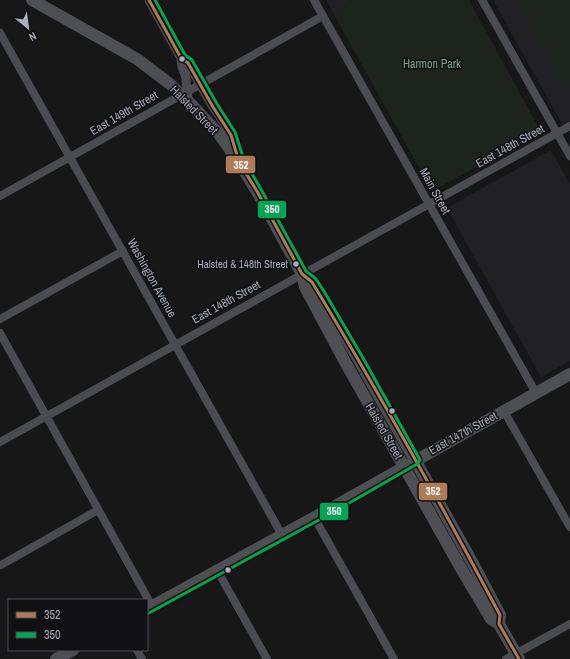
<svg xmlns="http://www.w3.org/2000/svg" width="570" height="659" viewBox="0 0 570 659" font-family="'Archivo Narrow',sans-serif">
<rect width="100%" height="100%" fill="#171717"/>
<g fill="#212123">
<polygon points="326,0 355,0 333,13"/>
<polygon points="493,0 570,0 570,122 563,126"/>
<polygon points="551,150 570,184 570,361 541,377 447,208"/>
</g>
<g fill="#1d241e">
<polygon points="355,0 469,0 541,132 432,191 333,13"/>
<polygon points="517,0 570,0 570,93"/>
</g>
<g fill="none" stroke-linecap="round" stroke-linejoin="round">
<g stroke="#4b4c50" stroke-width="8">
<polyline points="314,0 429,204 536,393"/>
<polyline points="482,0 570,156"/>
<polyline points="0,33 282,535"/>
<polyline points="0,196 323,16"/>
<polyline points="0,319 123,251"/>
<polyline points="0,333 152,606"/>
<polyline points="504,411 570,527"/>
<polyline points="0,442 570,126"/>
<polyline points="314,517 394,659"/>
<polyline points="1,565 98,510"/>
<polyline points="217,570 267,659"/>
<polyline points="137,650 142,659"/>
<polyline points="506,659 570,624"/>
</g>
<g stroke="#4b4c50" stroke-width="9">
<polyline points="149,0 181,58 182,67 185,75 186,79 188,101"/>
<polyline points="181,58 188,63 213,107 222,120 231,135 236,154"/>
</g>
<g stroke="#4d4f52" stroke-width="12">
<polyline points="32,0 137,59 170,84 188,101 219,134 239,162 258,193 302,274 305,287 344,360 462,570 491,619 499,624 519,659"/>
<polyline points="302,274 312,282 359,360 472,562 500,615 499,624"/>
<polyline points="147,609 335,506 570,374"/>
<polyline points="56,659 73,650"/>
</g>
<defs>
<path id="bus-1" d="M149 0 181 58 188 63 213 107 231 135 239 162 258 193 302 274 312 282C378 391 440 502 500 615L499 624 519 659"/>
<polyline id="bus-2" points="149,613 337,510 417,464 420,460 363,358 325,293 316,279 306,271 262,191 244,160 235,132 217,104 192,60 185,55 155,0"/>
</defs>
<use href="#bus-1" stroke="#111113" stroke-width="6"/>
<use href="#bus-2" stroke="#111113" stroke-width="6"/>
<use href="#bus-1" stroke="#b07c57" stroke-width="3"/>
<use href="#bus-2" stroke="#00a651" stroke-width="3"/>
</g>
<g fill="#a8adb8" stroke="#111113" stroke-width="1.5">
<circle cx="182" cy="59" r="3.5"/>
<circle cx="296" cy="264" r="3.5"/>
<circle cx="392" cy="411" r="3.5"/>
<circle cx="228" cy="570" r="3.5"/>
</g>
<g text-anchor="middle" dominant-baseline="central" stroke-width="3" stroke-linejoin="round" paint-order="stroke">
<g font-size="11" fill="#a8adb8" stroke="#111113" text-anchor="end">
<text x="288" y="264">Halsted &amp; 148th Street</text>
</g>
<g font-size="12" fill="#7fa381" stroke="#111113">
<text x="432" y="64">Harmon Park</text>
</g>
<g font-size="12" fill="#a8adb8" stroke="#111113">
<text transform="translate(194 110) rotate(46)">Halsted Street</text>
<text transform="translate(124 113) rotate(-30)">East 149th Street</text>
<text transform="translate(510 146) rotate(-29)">East 148th Street</text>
<text transform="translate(435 191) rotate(61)">Main Street</text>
<text transform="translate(152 278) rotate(61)">Washington Avenue</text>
<text transform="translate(226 302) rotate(-29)">East 148th Street</text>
<text transform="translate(384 431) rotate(60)">Halsted Street</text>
<text transform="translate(463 433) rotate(-29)">East 147th Street</text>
</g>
</g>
<g stroke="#111113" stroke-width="1.5">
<rect x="225" y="155" width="31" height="19" rx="4" fill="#b07c57"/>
<rect x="257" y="200" width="30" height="19" rx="4" fill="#00a651"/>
<rect x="418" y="482" width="30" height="19" rx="4" fill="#b07c57"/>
<rect x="319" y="502" width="30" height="19" rx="4" fill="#00a651"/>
</g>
<g font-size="11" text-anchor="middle" font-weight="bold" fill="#fff">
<text x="241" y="169">352</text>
<text x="272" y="213">350</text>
<text x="433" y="495">352</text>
<text x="334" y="515">350</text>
</g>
<rect x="8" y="599" width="140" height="52" fill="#111113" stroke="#4d4f55"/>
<rect x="16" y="612" width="20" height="6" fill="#b07c57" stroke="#4d4f55"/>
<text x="44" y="619" font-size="12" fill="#a8adb8">352</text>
<rect x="16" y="632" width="20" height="6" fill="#00a651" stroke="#4d4f55"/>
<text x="44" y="639" font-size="12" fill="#a8adb8">350</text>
<g transform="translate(28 28) rotate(151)" stroke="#111113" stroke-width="3" paint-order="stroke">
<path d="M0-3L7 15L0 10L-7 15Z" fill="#a8adb8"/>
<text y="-6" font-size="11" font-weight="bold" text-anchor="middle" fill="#a8adb8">N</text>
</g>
</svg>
